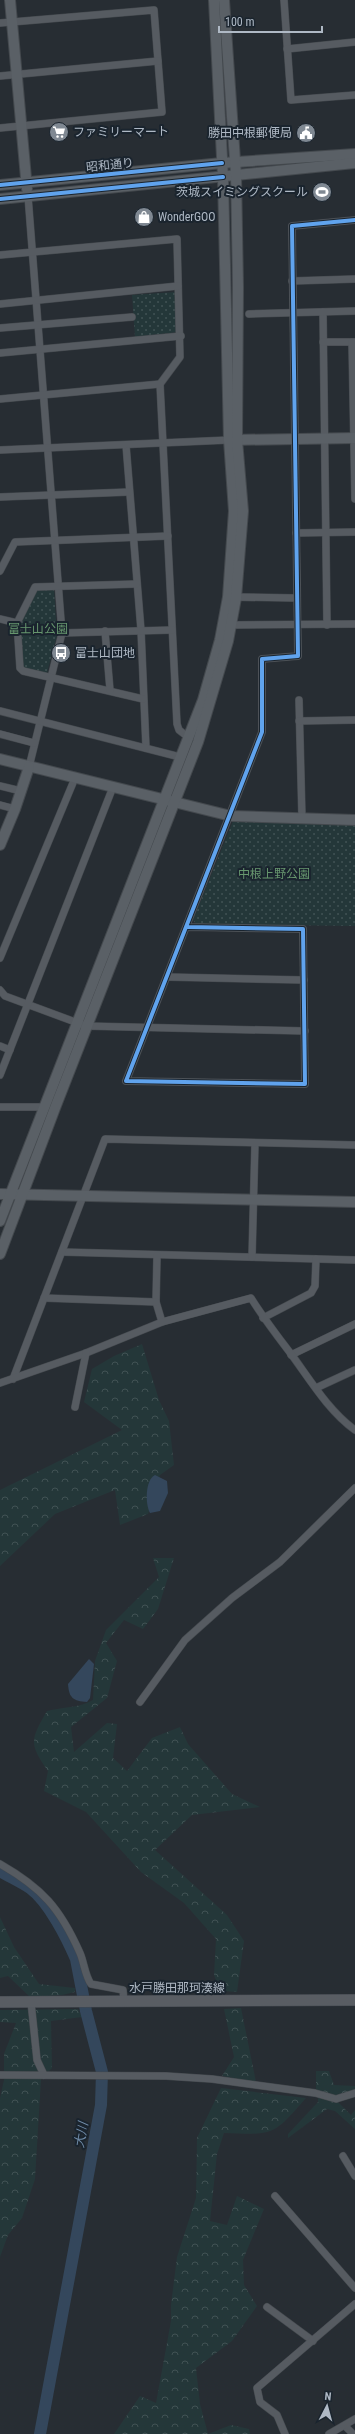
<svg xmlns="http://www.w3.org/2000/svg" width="355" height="2434" viewBox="0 0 355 2434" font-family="'Roboto Condensed','Noto Sans JP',sans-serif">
<defs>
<pattern id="forest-crowns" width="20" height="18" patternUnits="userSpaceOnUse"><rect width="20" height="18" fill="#243739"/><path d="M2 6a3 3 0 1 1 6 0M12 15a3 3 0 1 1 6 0" fill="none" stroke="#415254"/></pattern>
<pattern id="park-dots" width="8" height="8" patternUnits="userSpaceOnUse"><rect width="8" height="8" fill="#243739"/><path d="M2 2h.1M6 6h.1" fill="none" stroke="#415254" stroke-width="1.8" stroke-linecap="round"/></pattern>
</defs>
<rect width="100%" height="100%" fill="#272d33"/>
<g fill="url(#forest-crowns)">
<polygon points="142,1344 159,1400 169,1421 174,1465 160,1475 148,1514 120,1525 115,1490 55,1514 0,1566 0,1490 122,1430 84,1402 92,1369 114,1356"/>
<path d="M153 1558H174L158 1609 143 1629 124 1620 106 1643 117 1661 107 1698 71 1727 74 1752 107 1723 117 1724 113 1758 127 1771 152 1738 180 1727 188 1744 232 1794 260 1807 192 1815 155 1850 227 1915 244 1941 237 1992 220 1991 214 1975 216 1939 184 1903 141 1872 86 1812 44 1791 48 1771C28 1743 31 1739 47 1711 62 1707 80 1708 93 1700L95 1661 106 1630 159 1577Z"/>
<polygon points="0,1917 14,1947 39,1984 75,1988 75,1992 62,1995 30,1997 8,1976 0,1978"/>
<polygon points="241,2008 256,2082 222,2076 234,2057 224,2009"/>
<polygon points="78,2009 82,2017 51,2021 52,2068 41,2079 35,2179 22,2218 8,2235 0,2257 0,2098 4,2080 4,2054 16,2023 0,2022 0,2010"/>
<polygon points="316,2071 329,2071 334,2085 355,2086 355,2091 338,2097 316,2091"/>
<path d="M221 2088 306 2098C273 2136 274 2135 224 2133L217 2154 210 2221 227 2225 237 2196 264 2209 243 2260 244 2285 257 2306 232 2341 196 2368 200 2404 208 2434 231 2425 249 2429 250 2434H114L140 2396 156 2403 171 2321V2305L177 2257 196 2198 197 2138Z"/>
<polygon points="318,2096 337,2101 351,2115 355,2110 355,2129 335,2111 327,2109 288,2138 288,2134 318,2102"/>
</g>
<g fill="url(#park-dots)">
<polygon points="176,292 178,332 135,337 132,295"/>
<polygon points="36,589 54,589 57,635 47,673 22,668 20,623"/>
<polygon points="233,821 355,824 355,926 196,924 193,920"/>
</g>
<g fill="#34475c">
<path d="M155 1475 167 1481 168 1493 160 1511 150 1513C145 1504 145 1480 155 1475Z"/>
<path d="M89 1659 94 1664 90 1698 87 1702C73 1701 69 1698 68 1684Z"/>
</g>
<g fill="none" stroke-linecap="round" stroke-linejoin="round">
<path stroke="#34475c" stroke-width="12" d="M0 1871C10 1877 21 1882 30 1888 49 1902 67 1938 76 1959L86 2011 102 2072 101 2105 40 2434"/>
<defs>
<g id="street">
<polyline points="284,0 291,100 355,95"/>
<polyline points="0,23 154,10 162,112 0,128"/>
<polyline points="287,49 355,42"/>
<polyline points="0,76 158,61"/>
<polyline points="28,196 62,633 29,767"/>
<polyline points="0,255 177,239 180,357 160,384 177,724 179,730 188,737"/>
<polyline points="292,281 355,279"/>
<polyline points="0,304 178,286"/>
<polyline points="323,312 327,625"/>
<polyline points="249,314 355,311"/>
<polyline points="0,328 132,317"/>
<polyline points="323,342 355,342"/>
<polyline points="352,342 355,499"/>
<polyline points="0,353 181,336"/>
<polyline points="0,399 160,384"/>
<polyline points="126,445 141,630 146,748"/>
<polyline points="0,450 229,440"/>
<polyline points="0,497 129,492"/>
<polyline points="296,533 355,532"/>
<polyline points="0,571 15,542 168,536"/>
<polyline points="136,584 35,587 17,623 20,668 23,671 143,699"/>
<polyline points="232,597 296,598"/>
<polyline points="0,619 17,623"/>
<polyline points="231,625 355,624"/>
<polyline points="105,631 110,690"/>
<polyline points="62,633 172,630"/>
<polyline points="299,700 302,818"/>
<polyline points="0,711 180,757"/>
<polyline points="299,721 355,720"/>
<polyline points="0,734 34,743"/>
<polyline points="0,786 21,791"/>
<polyline points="0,805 15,809"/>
<polyline points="188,927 303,929 305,1084 126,1081 262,732 262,659 298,656 292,226 355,220"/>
<polyline points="0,958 75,778"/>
<polyline points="168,977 304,980"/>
<polyline points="0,990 5,996 86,1026 305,1031"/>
<polyline points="0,1046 10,1050"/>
<polyline points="0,1075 113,787"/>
<polyline points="0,1107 45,1107"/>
<polyline points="62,1252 355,1260"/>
<polyline points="157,1256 156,1302 162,1322"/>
<polyline points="252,1257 255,1143"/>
<polyline points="44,1298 156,1302"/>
<polyline points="263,1318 311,1293 315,1286 316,1259"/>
<polyline points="291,1355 355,1324"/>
<polyline points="13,1379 105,1139 355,1145"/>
<path d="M0 1383 86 1353 162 1322 251 1298C264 1319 279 1338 294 1358 312 1383 330 1412 355 1430"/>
<polyline points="316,1388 355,1370"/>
<polyline points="75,1407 86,1353"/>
<polyline points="140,1702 185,1640 232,1598 280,1562 355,1488"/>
<path d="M0 1864C42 1888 60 1908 80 1953 84 1962 85 1976 91 1984L123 1990 124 2002"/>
<polyline points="31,2002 37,2060 44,2075"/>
<polyline points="0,2075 166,2076 212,2079 315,2093 336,2099 355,2093"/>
<polyline points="343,2156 355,2176"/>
<polyline points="275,2196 355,2288"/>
<polyline points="267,2307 313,2341"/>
<polyline points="345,2426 353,2434"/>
<polyline points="285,2434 277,2415 260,2402 257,2388 355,2304"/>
<polyline points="329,2434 355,2419"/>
</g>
<g id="secondary">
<polyline points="10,0 27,189"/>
<polyline points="0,185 222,163 355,154"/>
<polyline points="0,199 355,163"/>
<polyline points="231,440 355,438"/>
<polyline points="0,759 231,816 355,820"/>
<polyline points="0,845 15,809 29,767"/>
<polyline points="0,1194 355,1202"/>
<polyline points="0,1221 203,700 220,640 228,597 234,511 229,440 223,177 214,0"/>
<polyline points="0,1254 55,1108 198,742 228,641 236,598 243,511 237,440 238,287 236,175 224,0"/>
</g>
<polyline id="primary" points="0,2002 355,2000"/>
</defs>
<use href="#street" stroke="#44494e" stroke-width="8"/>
<use href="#secondary" stroke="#44494e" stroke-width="12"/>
<use href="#primary" stroke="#444950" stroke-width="12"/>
<use href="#street" stroke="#565b61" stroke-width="7"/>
<use href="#secondary" stroke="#5a6066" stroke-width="10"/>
<use href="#primary" stroke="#595d63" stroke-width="11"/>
<defs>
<g id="cycleway">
<polyline points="0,185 222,163"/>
<polyline points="0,199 223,177"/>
<polyline points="188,927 303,929 305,1084 126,1081 262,732 262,659 298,656 292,226 355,220"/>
</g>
</defs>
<use href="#cycleway" stroke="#1a242e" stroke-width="6"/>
<use href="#cycleway" stroke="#60a3ed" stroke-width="4"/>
</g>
<defs>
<symbol id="supermarket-disc" viewBox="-11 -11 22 22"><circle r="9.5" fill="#7f8892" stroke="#1a242e"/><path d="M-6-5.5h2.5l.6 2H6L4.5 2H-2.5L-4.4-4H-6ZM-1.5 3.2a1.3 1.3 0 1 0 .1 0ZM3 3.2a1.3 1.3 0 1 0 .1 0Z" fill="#fff"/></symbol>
<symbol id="civic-disc" viewBox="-11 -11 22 22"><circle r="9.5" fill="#7f8892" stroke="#1a242e"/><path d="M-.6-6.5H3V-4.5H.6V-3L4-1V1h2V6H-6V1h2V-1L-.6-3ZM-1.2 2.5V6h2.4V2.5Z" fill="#fff"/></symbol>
<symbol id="stadium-disc" viewBox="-11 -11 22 22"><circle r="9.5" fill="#7f8892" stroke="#1a242e"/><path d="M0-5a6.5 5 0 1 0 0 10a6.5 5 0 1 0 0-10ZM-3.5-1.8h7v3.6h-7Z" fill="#fff"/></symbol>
<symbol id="shop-disc" viewBox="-11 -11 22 22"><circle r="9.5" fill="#7f8892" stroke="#1a242e"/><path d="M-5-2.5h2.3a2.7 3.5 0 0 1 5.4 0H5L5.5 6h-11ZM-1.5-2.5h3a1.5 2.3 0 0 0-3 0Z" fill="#fff"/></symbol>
<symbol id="bus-disc" viewBox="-11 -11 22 22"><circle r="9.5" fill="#7f8892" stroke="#1a242e"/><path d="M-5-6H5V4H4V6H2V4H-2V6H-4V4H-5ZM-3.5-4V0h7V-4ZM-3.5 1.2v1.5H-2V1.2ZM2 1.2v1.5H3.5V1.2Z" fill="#fff"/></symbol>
</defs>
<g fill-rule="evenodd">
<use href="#supermarket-disc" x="48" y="121" width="22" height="22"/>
<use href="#civic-disc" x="295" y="122" width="22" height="22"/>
<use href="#stadium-disc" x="311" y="181" width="22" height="22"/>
<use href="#shop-disc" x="133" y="206" width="22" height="22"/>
<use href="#bus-disc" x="50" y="642" width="22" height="22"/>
</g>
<g text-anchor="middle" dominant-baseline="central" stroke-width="4" stroke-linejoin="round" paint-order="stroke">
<g font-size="12" fill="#afb9c5" stroke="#1a242e" text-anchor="start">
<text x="73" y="132">ファミリーマート</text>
<text x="292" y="133" text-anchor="end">勝田中根郵便局</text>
<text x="308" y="192" text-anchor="end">茨城スイミングスクール</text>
<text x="158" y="217">WonderGOO</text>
<text x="75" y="653">富士山団地</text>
</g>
<g font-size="12" fill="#afb9c5" stroke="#1a242e">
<text transform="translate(110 165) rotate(-6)">昭和通り</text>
<text x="177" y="1988">水戸勝田那珂湊線</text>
</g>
<g font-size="12" fill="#67966e" stroke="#1a242e">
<text x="38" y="629">富士山公園</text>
<text x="274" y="874">中根上野公園</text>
</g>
<g font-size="13" font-style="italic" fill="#708ca9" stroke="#1a242e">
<text transform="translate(81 2135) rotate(-80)">大川</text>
</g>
</g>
<g transform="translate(327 2406) rotate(6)" stroke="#1a242e" stroke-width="3" paint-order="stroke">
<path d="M0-3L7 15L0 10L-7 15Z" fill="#afb9c5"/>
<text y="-6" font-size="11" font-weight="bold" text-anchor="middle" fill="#afb9c5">N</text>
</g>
<path d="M219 26v6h103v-6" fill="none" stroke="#afb9c5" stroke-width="2"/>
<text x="225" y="26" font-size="12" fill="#afb9c5" stroke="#1a242e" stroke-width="3" paint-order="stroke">100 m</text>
</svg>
